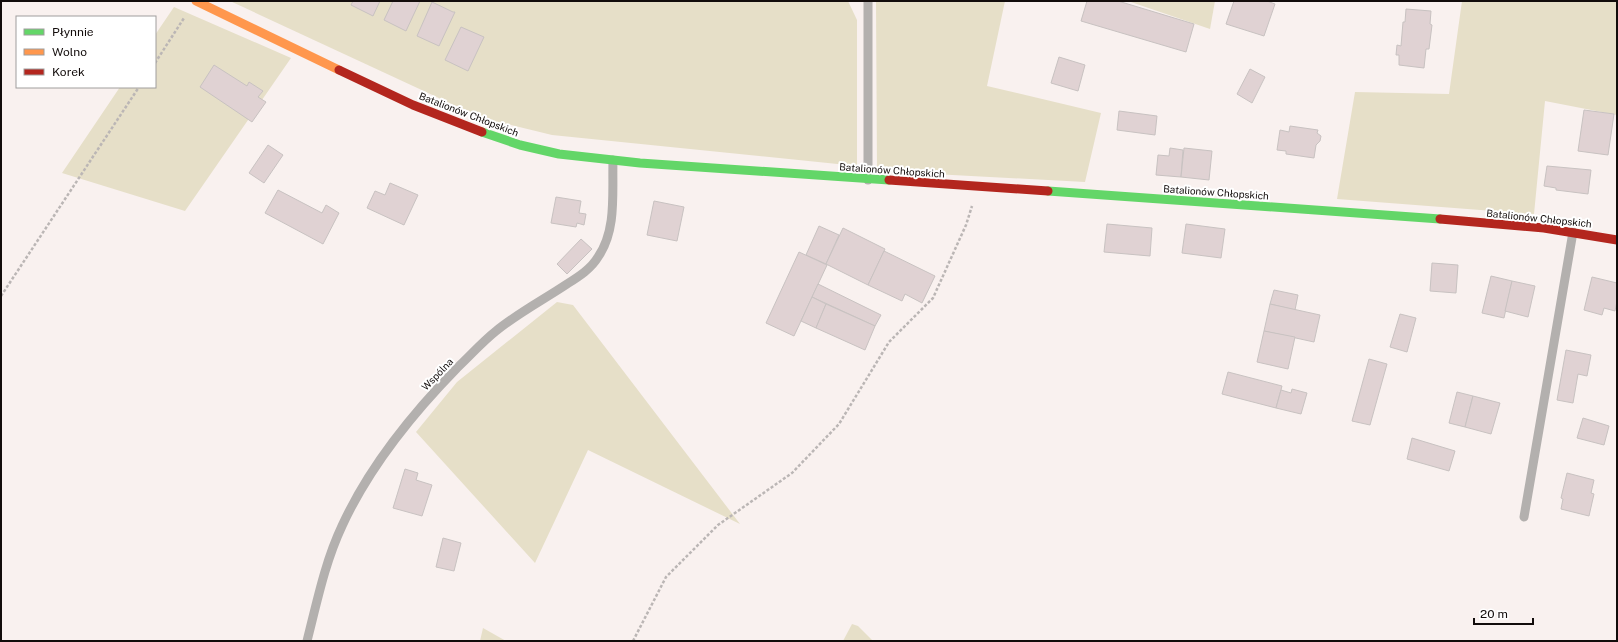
<svg xmlns="http://www.w3.org/2000/svg" width="1618" height="642" viewBox="0 0 1618 642" font-family="'Public Sans',sans-serif">
<rect width="100%" height="100%" fill="#f9f1ef"/>
<g fill="#e6dfc8">
<polygon points="230,1 848,1 857,20 857,166 552,135 482,118"/>
<polygon points="876,1 1005,1 987,86 1101,113 1085,182 877,171"/>
<polygon points="1128,1 1215,1 1210,29"/>
<polygon points="1462,1 1617,1 1617,115 1545,101 1534,214 1337,199 1355,92 1449,94"/>
<polygon points="174,7 291,58 185,211 62,173 120,87 155,87 155,35"/>
<polygon points="557,302 573,305 740,524 588,450 535,563 416,432 457,382"/>
<polygon points="852,624 858,626 873,641 843,641"/>
<polygon points="483,628 506,641 480,641"/>
</g>
<g fill="#e0d2d3" stroke="#c8c2c1">
<polygon points="353,1 380,1 373,16 351,5"/>
<polygon points="393,1 420,1 406,31 384,20"/>
<polygon points="1087,1 1118,1 1194,24 1186,52 1081,21"/>
<polygon points="1234,1 1267,1 1275,4 1264,36 1226,24"/>
<polygon points="432,2 453,12 455,12 439,46 417,36"/>
<polygon points="1406,9 1431,11 1430,24 1432,25 1429,49 1426,49 1424,68 1399,65 1399,55 1396,55 1397,45 1401,46 1403,22 1405,22"/>
<polygon points="461,27 484,37 468,71 445,60"/>
<polygon points="1059,57 1085,65 1078,91 1051,83"/>
<polygon points="214,65 247,86 249,82 263,91 258,97 266,102 252,122 200,87"/>
<polygon points="1250,69 1265,77 1252,103 1237,94"/>
<polygon points="1584,110 1614,114 1608,155 1578,151"/>
<polygon points="1119,111 1157,116 1155,135 1117,130"/>
<polygon points="1290,126 1318,130 1317,133 1321,136 1320,141 1316,145 1314,158 1286,154 1286,151 1277,150 1280,130 1289,132"/>
<polygon points="268,145 283,155 264,183 249,173"/>
<polygon points="1170,148 1183,150 1181,177 1156,175 1158,155 1169,156"/>
<polygon points="1184,148 1212,151 1209,180 1181,177"/>
<polygon points="1547,166 1591,170 1588,194 1556,190 1556,188 1544,186"/>
<polygon points="390,183 418,195 404,225 367,208 375,191 385,195"/>
<polygon points="278,190 322,213 326,205 339,213 323,244 265,213"/>
<polygon points="556,197 581,201 579,213 586,214 584,225 577,223 576,227 551,223"/>
<polygon points="654,201 684,207 677,241 647,235"/>
<polygon points="1107,224 1152,228 1150,256 1104,252"/>
<polygon points="1186,224 1225,229 1221,258 1182,253"/>
<polygon points="819,226 839,235 826,264 806,255"/>
<polygon points="843,228 885,249 868,285 826,264"/>
<polygon points="581,239 592,249 567,274 557,264"/>
<polygon points="884,251 935,276 922,303 905,294 902,301 868,285"/>
<polygon points="799,252 827,265 794,336 766,323"/>
<polygon points="1432,263 1458,265 1456,293 1430,291"/>
<polygon points="1491,276 1512,281 1504,318 1482,313"/>
<polygon points="1592,277 1617,283 1617,301 1615,311 1604,308 1602,315 1584,310"/>
<polygon points="1512,281 1535,286 1528,317 1505,311"/>
<polygon points="818,284 881,315 875,326 812,297"/>
<polygon points="1274,290 1298,295 1295,310 1270,304"/>
<polygon points="812,297 826,304 816,328 801,321"/>
<polygon points="826,304 875,326 865,350 816,328"/>
<polygon points="1270,304 1320,315 1314,342 1264,331"/>
<polygon points="1400,314 1416,318 1407,352 1390,347"/>
<polygon points="1264,331 1295,337 1288,369 1257,362"/>
<polygon points="1566,350 1591,355 1587,376 1578,374 1573,403 1557,400"/>
<polygon points="1369,359 1387,364 1370,425 1352,421"/>
<polygon points="1228,372 1282,386 1276,408 1222,394"/>
<polygon points="1292,389 1307,393 1301,414 1276,408 1281,390 1291,393"/>
<polygon points="1457,392 1473,396 1465,427 1449,423"/>
<polygon points="1473,396 1500,403 1491,434 1465,427"/>
<polygon points="1583,418 1609,426 1604,445 1577,438"/>
<polygon points="1412,438 1455,451 1449,471 1407,459"/>
<polygon points="405,469 418,473 416,480 432,485 422,516 393,508"/>
<polygon points="1567,473 1594,480 1591,493 1594,494 1589,516 1561,509 1563,499 1561,498"/>
<polygon points="443,538 461,543 454,571 436,567"/>
</g>
<g fill="none" stroke-linecap="round" stroke-linejoin="round">
<g stroke="#bbb6b5" stroke-width="2.5" stroke-dasharray="3 2" stroke-linecap="butt">
<polyline points="155,63 184,18"/>
<polyline points="1,296 139,87"/>
<polyline points="633,641 666,577 718,525 792,473 839,424 889,342 933,298 966,225 972,206"/>
</g>
<g stroke="#b3b0ae" stroke-width="9">
<polyline points="868,180 868,1"/>
<polyline points="1524,517 1573,232"/>
<path d="M307 641C317 602 325 562 342 526 369 467 412 414 457 368 470 356 482 342 496 331 518 313 543 300 567 284 578 277 591 269 598 257 617 230 612 192 613 160"/>
</g>
<g stroke="#63d668" stroke-width="9">
<polyline points="482,132 520,145 559,154 640,163 889,180"/>
<polyline points="1048,191 1440,219"/>
</g>
<polyline stroke="#ff974d" stroke-width="9" points="196,1 339,70"/>
<g stroke="#b3261e" stroke-width="9">
<polyline points="339,70 413,105 482,132"/>
<polyline points="889,180 1048,191"/>
<polyline points="1440,219 1544,228 1617,240"/>
</g>
</g>
<g text-anchor="middle" dominant-baseline="central" stroke-width="4" stroke-linejoin="round" paint-order="stroke">
<g font-size="10" fill="#120c0b" stroke="#fff">
<text transform="translate(469 114) rotate(21)">Batalionów Chłopskich</text>
<text transform="translate(892 170) rotate(4)">Batalionów Chłopskich</text>
<text transform="translate(1216 192) rotate(4)">Batalionów Chłopskich</text>
<text transform="translate(1539 218) rotate(6)">Batalionów Chłopskich</text>
<text transform="translate(437 374) rotate(-46)">Wspólna</text>
</g>
</g>
<rect width="1618" height="642" fill="none" stroke="#120c0b" stroke-width="4"/>
<rect x="16" y="16" width="140" height="72" fill="#ffffff" stroke="#a09e9d"/>
<rect x="24" y="29" width="20" height="6" fill="#63d668" stroke="#a09e9d"/>
<text x="52" y="36" font-size="12" fill="#120c0b">Płynnie</text>
<rect x="24" y="49" width="20" height="6" fill="#ff974d" stroke="#a09e9d"/>
<text x="52" y="56" font-size="12" fill="#120c0b">Wolno</text>
<rect x="24" y="69" width="20" height="6" fill="#b3261e" stroke="#a09e9d"/>
<text x="52" y="76" font-size="12" fill="#120c0b">Korek</text>
<path d="M1474 618v6h59v-6" fill="none" stroke="#120c0b" stroke-width="2"/>
<text x="1480" y="618" font-size="12" fill="#120c0b" stroke="#ffffff" stroke-width="3" paint-order="stroke">20 m</text>
</svg>
